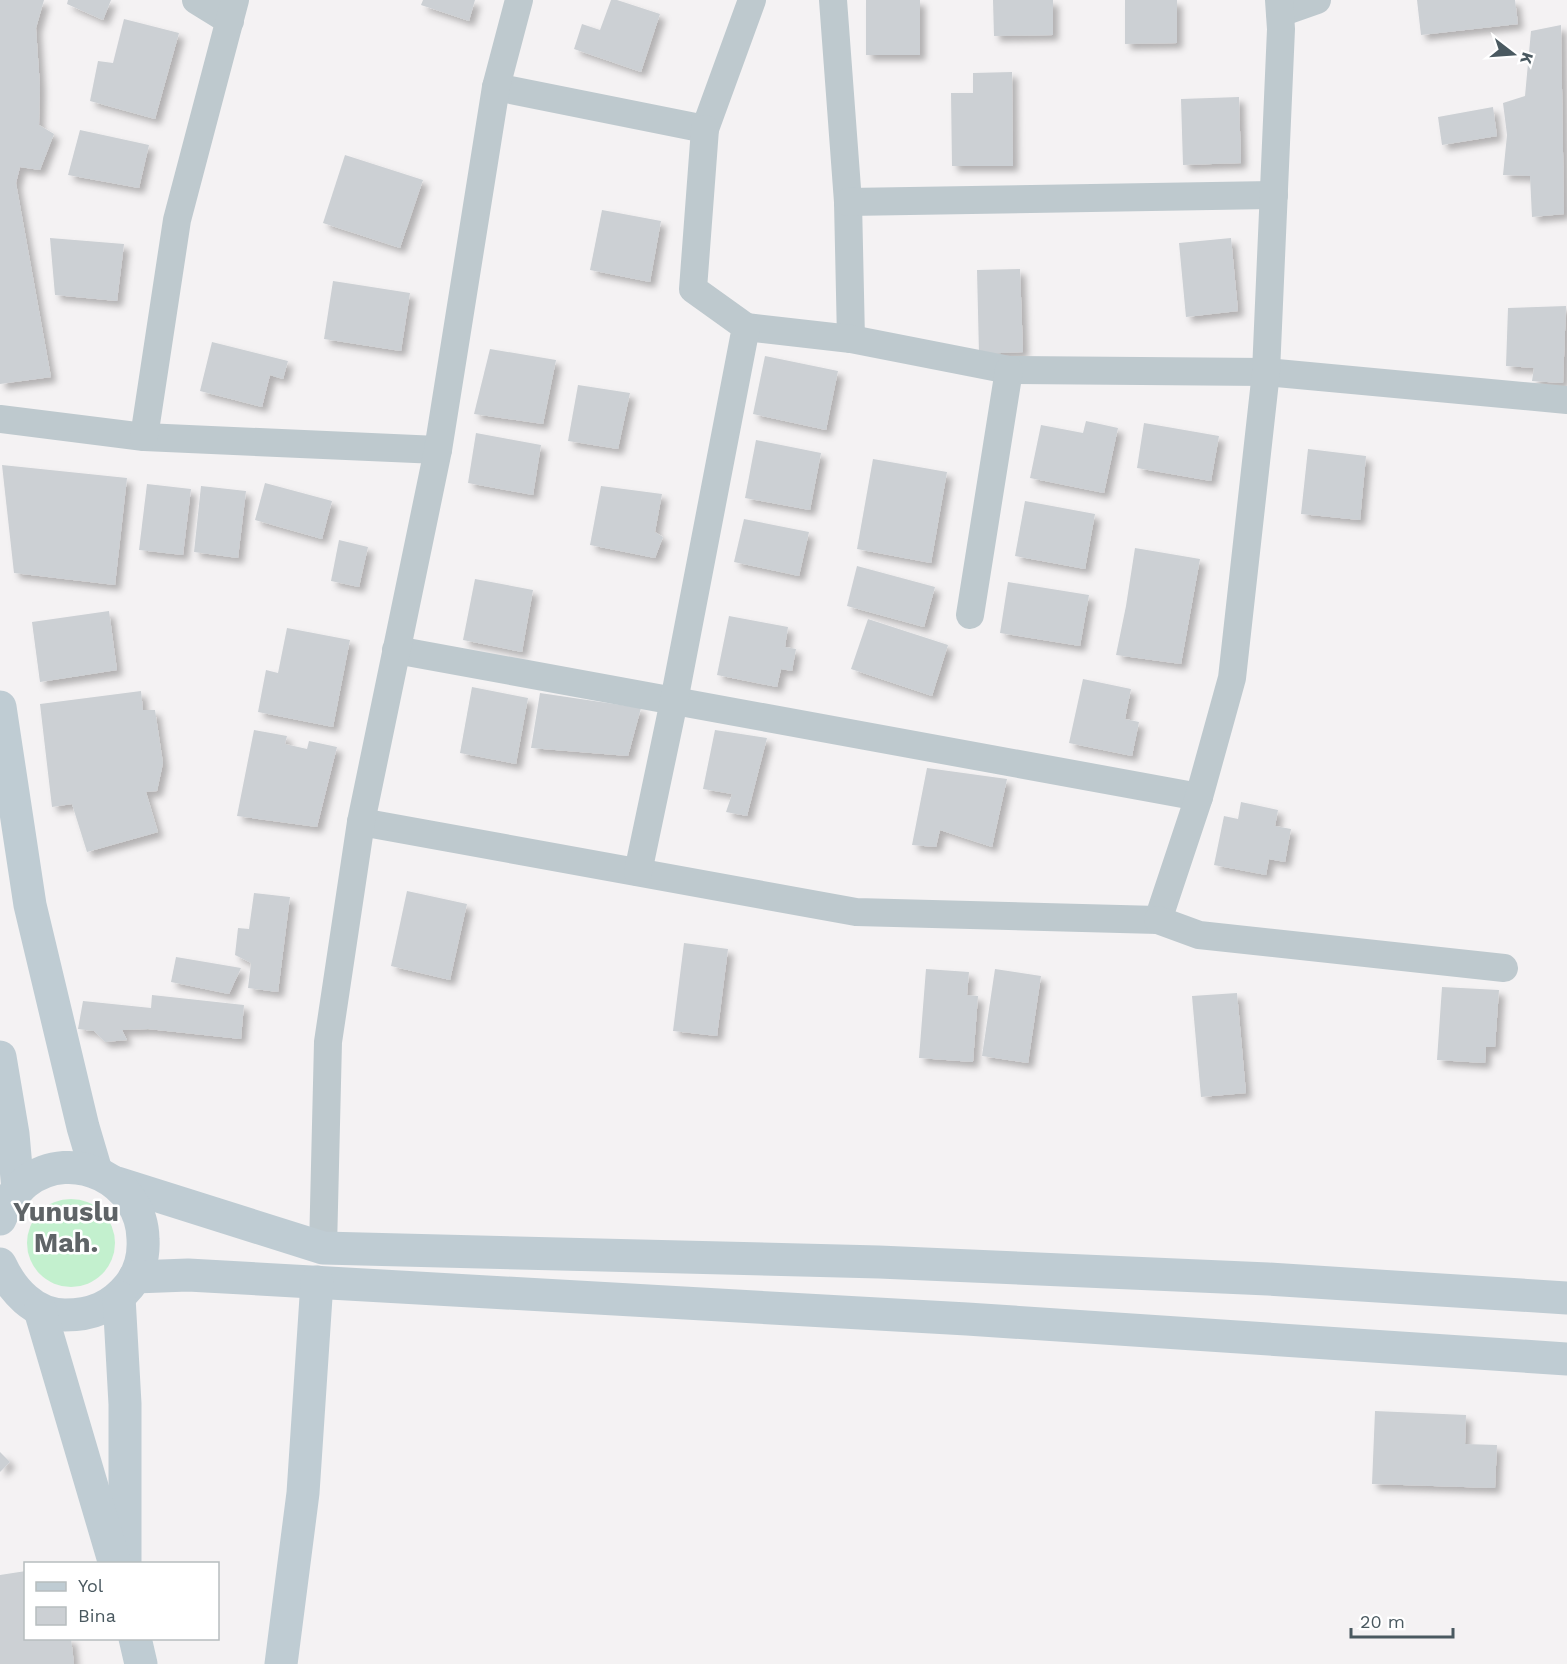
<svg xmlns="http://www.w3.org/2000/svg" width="1567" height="1664" viewBox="0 0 1567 1664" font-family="'Work Sans',sans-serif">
<defs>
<filter id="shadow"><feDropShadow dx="5.5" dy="5.5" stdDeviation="3" flood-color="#0004"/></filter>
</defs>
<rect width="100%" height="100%" fill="#f4f2f3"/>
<circle fill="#c3f0ce" cx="71" cy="1243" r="44"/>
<g fill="#ccd0d4" filter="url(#shadow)">
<polygon points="0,0 44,0 36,28 40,87 39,125 54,134 40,170 20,167 16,183 51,377 0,384"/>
<polygon points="68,0 111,0 103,20 67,4"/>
<polygon points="423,0 475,0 469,21 421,5"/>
<polygon points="611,0 617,0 660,14 641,72 574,49 582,24 600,30"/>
<rect x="866" y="0" width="54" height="55"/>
<polygon points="993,0 1053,0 1053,35 994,36"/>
<polygon points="1125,0 1177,0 1177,43 1125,44"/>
<polygon points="1417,0 1515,0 1518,24 1421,35"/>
<polygon points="124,19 179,33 155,119 90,101 98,61 113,63"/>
<polygon points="1561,25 1564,214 1532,217 1530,176 1503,175 1507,135 1503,103 1525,96 1531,31"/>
<polygon points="1012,72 1013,166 952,166 951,93 973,93 973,73"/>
<polygon points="1239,97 1241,163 1183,165 1181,99"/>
<polygon points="1493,107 1497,136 1442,145 1438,117"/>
<polygon points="80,130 149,145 139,188 68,175"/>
<polygon points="345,155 423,180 400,248 323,223"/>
<polygon points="602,210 661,221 650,282 590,270"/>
<polygon points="50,238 124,244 117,301 55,295"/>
<polygon points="1231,238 1238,311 1186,317 1179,243"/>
<polygon points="1020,269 1023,352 979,354 977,270"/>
<polygon points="333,281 410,293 401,351 324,339"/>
<polygon points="1566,306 1563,383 1532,381 1534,368 1506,366 1508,308"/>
<polygon points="212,342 288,361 283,379 270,375 262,407 200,391"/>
<polygon points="490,349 556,360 543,424 474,414"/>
<polygon points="765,356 838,371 826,430 753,414"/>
<polygon points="578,385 630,393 618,449 568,441"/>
<polygon points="1086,421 1118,428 1104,493 1030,478 1041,425 1083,433"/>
<polygon points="1144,423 1219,436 1211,481 1137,468"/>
<polygon points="476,433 541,445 533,495 468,483"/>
<polygon points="756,440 821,453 810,510 745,498"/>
<polygon points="1308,449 1366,456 1360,520 1301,514"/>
<polygon points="873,459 947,472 931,563 857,549"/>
<polygon points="2,465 127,478 115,585 14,573"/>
<polygon points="265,483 332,501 322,539 255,520"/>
<polygon points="147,484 191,489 183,555 139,550"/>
<polygon points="201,486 246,491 238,558 194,552"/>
<polygon points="601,486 662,494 655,532 663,537 655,558 590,545"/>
<polygon points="1025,501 1095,514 1085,569 1015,556"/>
<polygon points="744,519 809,532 799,576 734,562"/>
<polygon points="339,540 368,547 359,587 331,581"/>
<polygon points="1135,548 1200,559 1181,664 1116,655 1126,606"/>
<polygon points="857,566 935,587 924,627 847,606"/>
<polygon points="475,579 533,590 522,652 463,640"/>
<polygon points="1008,582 1089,595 1080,646 1000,633"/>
<polygon points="109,611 117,670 40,682 32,622"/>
<polygon points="729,616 788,627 785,647 796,649 792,671 781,669 777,687 717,675"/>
<polygon points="868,619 948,645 932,696 851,669"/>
<polygon points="287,628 350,640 333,727 258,712 266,670 278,673"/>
<polygon points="1083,679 1131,689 1125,719 1139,722 1132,756 1069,743"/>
<polygon points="472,687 528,698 516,764 460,753"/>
<polygon points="141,691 143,710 155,710 163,763 157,791 146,792 158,832 87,852 72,804 52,807 40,704"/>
<polygon points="540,693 641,708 628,756 531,748"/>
<polygon points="254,730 287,736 285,744 307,749 309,741 337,747 317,827 237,816"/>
<polygon points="715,730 767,738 747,816 726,812 732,794 703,789"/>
<polygon points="927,768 1007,779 992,847 940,830 936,847 912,845"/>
<polygon points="1241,802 1278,810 1275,826 1291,829 1285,862 1269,859 1266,875 1214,865 1224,816 1238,819"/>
<polygon points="407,891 467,904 450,980 391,966"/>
<polygon points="254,893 290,897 278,992 248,988 251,963 235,955 238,928 249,929"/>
<polygon points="684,943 728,949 717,1036 673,1031"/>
<polygon points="176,957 241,968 229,994 171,982"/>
<polygon points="926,969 969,972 967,995 978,996 973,1062 919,1058"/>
<polygon points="995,969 1041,976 1028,1063 982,1056"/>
<polygon points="1442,987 1499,990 1495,1047 1486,1047 1485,1063 1437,1060"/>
<polygon points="1237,993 1246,1093 1201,1097 1192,996"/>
<polygon points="152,995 244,1005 241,1039 148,1029 122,1030 127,1040 105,1042 94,1031 78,1029 83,1001 151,1008"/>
<polygon points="1375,1411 1466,1415 1465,1444 1497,1445 1495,1488 1372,1484"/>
<polygon points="0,1452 10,1462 0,1472"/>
<polygon points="26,1571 26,1638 71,1638 74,1664 0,1664 0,1575"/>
</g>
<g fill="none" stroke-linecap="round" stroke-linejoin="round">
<g stroke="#bec9ce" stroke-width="28">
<polyline points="196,0 230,21"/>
<polyline points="833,0 848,202 851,339"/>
<polyline points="1280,13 1317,0"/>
<polyline points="496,87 705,129 752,0"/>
<polyline points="848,202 1274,195"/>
<polyline points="746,327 851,339 1009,370 1266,372 1567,400"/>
<polyline points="0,419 144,437 438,450"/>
<polyline points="144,437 177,220 235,0"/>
<polyline points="970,615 1009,370"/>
<polyline points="396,650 1199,797"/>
<polyline points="361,822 856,912 1158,920 1199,797 1232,678 1266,372 1281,29 1279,0"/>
<polyline points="638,872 674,701 746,327 693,289 705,129"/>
<polyline points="1158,920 1199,935 1504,968"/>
<polyline points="323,1248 328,1042 361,822 438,450 496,87 519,0"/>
</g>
<g stroke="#bfccd3" stroke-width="33">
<polyline points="0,707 30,905 83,1127 96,1171"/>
<polyline points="0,1057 13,1134 18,1190"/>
<polyline points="117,1183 323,1248 879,1262 1268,1279 1567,1298"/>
<path d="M0 1219C6 1204 14 1191 26 1182 73 1146 142 1181 143 1239 144 1256 140 1272 129 1286 112 1307 92 1315 65 1315 34 1315 12 1290 0 1264"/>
<polyline points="135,1277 188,1275 967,1319 1567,1359"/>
<polyline points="119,1297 125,1404 125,1564"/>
<polyline points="40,1310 114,1561"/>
<polyline points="135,1638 141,1664"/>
<polyline points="281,1664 303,1493 317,1282"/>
</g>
</g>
<g text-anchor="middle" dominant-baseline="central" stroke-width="5" stroke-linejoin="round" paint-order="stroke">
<g font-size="27" font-weight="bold" fill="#5f6467" stroke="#fff">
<text x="66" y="1212">Yunuslu<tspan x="66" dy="31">Mah.</tspan></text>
</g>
</g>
<rect x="24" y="1562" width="195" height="78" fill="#ffffff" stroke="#b7bdbf" stroke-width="1.5"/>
<rect x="36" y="1582" width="30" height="9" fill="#bfccd3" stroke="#b7bdbf" stroke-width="1.5"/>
<text x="78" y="1592" font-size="18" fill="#4a5960">Yol</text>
<rect x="36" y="1607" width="30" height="18" fill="#ccd0d4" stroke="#b7bdbf" stroke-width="1.5"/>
<text x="78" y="1622" font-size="18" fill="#4a5960">Bina</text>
<g transform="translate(1513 54) rotate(107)" stroke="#ffffff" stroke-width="4.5" paint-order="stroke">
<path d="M0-4.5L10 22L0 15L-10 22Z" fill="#4a5960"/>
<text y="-9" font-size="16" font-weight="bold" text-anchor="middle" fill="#4a5960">K</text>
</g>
<path d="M1351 1628v9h102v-9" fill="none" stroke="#4a5960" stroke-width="3"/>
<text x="1360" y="1628" font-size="18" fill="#4a5960" stroke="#ffffff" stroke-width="4.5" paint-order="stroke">20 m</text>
</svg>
